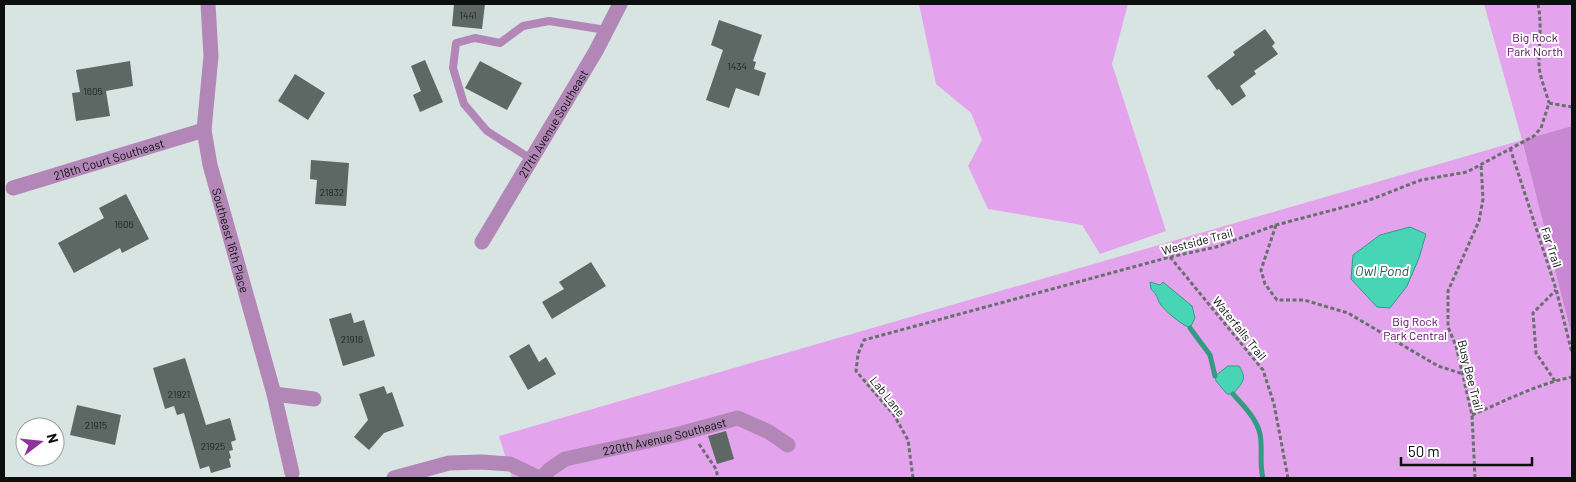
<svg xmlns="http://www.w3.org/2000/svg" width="1576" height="482" viewBox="0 0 1576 482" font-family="Barlow,sans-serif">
<rect width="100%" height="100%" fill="#d8e4e1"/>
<g fill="#e4a4ed">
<polygon points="919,4 1128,4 1112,64 1166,231 1100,254 1082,225 988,209 968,166 982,140 971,113 936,84"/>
<polygon points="1484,4 1572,4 1572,126 1522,140 1572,337 1572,478 512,478 499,436 1522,140"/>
</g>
<polygon fill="#ca87d3" points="1572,126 1572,337 1522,140"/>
<g fill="#47d5b6" stroke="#359a84">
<polygon points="1410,227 1426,234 1419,258 1407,286 1390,308 1377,307 1351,279 1353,255 1380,235"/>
<path d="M1150 282 1160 285 1163 282 1192 306 1195 318 1190 328C1182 325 1163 310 1159 302 1157 296 1156 294 1151 289Z"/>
<path d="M1228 366H1239C1248 379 1242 383 1233 394H1227L1216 381 1215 376Z"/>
</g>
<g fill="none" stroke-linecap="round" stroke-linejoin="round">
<g stroke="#359a84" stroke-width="5">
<polyline points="1190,328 1210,355 1215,376"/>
<path d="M1233 394C1243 405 1257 419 1260 434 1263 448 1259 464 1263 478"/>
</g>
</g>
<g fill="#5d6764">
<polygon points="454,4 485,4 482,29 452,26"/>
<polygon points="719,20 762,35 753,61 756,62 754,69 766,73 759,96 736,88 729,108 706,100 723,50 711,45"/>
<polygon points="1265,29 1275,43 1272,46 1278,54 1254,71 1256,74 1240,86 1246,96 1232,106 1219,89 1217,90 1207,76 1235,55 1233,52"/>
<polygon points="425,60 443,102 420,112 413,95 421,91 411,66"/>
<polygon points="130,61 133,86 106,91 110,116 76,121 72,93 80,92 76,70"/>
<polygon points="480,61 522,83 507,110 465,88"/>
<polygon points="295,74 325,93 308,120 278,101"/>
<polygon points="311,160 349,163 346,206 315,204 317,180 310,179"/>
<polygon points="126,194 149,239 122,253 120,248 74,273 58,243 104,218 99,208"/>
<polygon points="591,262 606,286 552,319 542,302 564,289 559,282"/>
<polygon points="351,313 354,323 364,320 375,356 343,366 329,319"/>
<polygon points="529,344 539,362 546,357 556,374 528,390 509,356"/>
<polygon points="185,358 206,425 230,418 236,440 231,442 233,450 229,451 231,458 229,459 231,467 211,473 209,466 200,469 184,413 177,415 174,406 165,409 153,368"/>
<polygon points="384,386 387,394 392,392 404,426 384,433 369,450 354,437 368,420 359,394"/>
<polygon points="77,405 121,415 115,445 70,435"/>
<polygon points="726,431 734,459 717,464 708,436"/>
</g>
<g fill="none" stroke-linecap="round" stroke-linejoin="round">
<g stroke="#68706e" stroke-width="3" stroke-dasharray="4 2.5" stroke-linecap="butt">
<path d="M1538 4C1542 24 1539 44 1539 64 1539 76 1546 91 1549 103"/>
<polyline points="1549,103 1572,107"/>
<polyline points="1510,148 1556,289 1572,353"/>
<polyline points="1276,225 1261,270 1265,284 1277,300 1304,300 1348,313 1438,366 1463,374"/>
<polyline points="1170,257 1263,370 1274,404 1288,478"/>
<polyline points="1555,381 1536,353 1533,313 1556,290"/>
<path d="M1472 415C1505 401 1537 384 1572 377"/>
<polyline points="699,444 716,469 718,478"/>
<polyline points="913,478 908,440 894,415 856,371 858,354 864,340 1170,257 1216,247 1276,225 1367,201 1421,180 1467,172 1534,136 1541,128 1549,103"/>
<polyline points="1475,478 1472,415 1456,346 1448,327 1448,291 1479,221 1483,199 1481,164"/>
</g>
<polyline stroke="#b287b8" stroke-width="8" points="531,159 487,131 464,104 453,68 456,43 475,38 500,43 523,26 549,21 606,30"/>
<g stroke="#b287b8" stroke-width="15">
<path id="s1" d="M208 4 211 56 204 130 210 165 274 394 292 473"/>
<path id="s2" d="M13 188 204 130"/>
<path id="s3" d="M482 242 596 51 620 4"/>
<polyline points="274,394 314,399"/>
<polyline points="394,478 449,463 481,462 510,464 539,478"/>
<path id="s4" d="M542 478 549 470 565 459 675 435 738 418 769 432 788 445"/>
</g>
</g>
<g text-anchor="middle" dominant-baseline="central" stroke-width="4" stroke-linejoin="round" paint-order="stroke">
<g font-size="10" fill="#202524">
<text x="468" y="15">1441</text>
<text x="737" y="66">1434</text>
<text x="93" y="91">1605</text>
<text x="332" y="192">21832</text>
<text x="124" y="224">1606</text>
<text x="352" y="339">21916</text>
<text x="179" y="394">21921</text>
<text x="96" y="425">21915</text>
<text x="213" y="446">21925</text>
</g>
<g font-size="12" fill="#5a0065" stroke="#fff">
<text x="1535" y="37">Big Rock<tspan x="1535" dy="14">Park North</tspan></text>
<text x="1415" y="321">Big Rock<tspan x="1415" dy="14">Park Central</tspan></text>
</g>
<g font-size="12" fill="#0b0f0e" stroke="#fff">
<text stroke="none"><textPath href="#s3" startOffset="138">217th Avenue Southeast</textPath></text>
<text stroke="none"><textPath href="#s2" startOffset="100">218th Court Southeast</textPath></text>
<text stroke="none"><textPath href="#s1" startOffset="240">Southeast 16th Place</textPath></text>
<text transform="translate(1197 241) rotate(-15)">Westside Trail</text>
<text transform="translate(1552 247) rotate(72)">Far Trail</text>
<text transform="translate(1240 328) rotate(51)">Waterfalls Trail</text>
<text transform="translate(1471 375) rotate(76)">Busy Bee Trail</text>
<text transform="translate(888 396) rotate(51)">Lab Lane</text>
<text stroke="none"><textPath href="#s4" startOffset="132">220th Avenue Southeast</textPath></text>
</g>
<g font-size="14" font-style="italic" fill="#255d50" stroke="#fff">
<text x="1382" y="270">Owl Pond</text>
</g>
</g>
<rect width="1576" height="482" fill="none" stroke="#0b0f0e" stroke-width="10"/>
<g transform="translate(40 442) rotate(74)"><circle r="24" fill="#ffffff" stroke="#9d9f9f"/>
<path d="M0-4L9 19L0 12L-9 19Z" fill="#8e329c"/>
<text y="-8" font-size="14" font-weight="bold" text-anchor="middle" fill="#0b0f0e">N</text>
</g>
<path d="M1401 457v8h131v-8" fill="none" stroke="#0b0f0e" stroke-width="2.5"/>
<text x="1408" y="457" font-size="15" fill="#0b0f0e" stroke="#ffffff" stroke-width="4" paint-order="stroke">50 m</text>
</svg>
